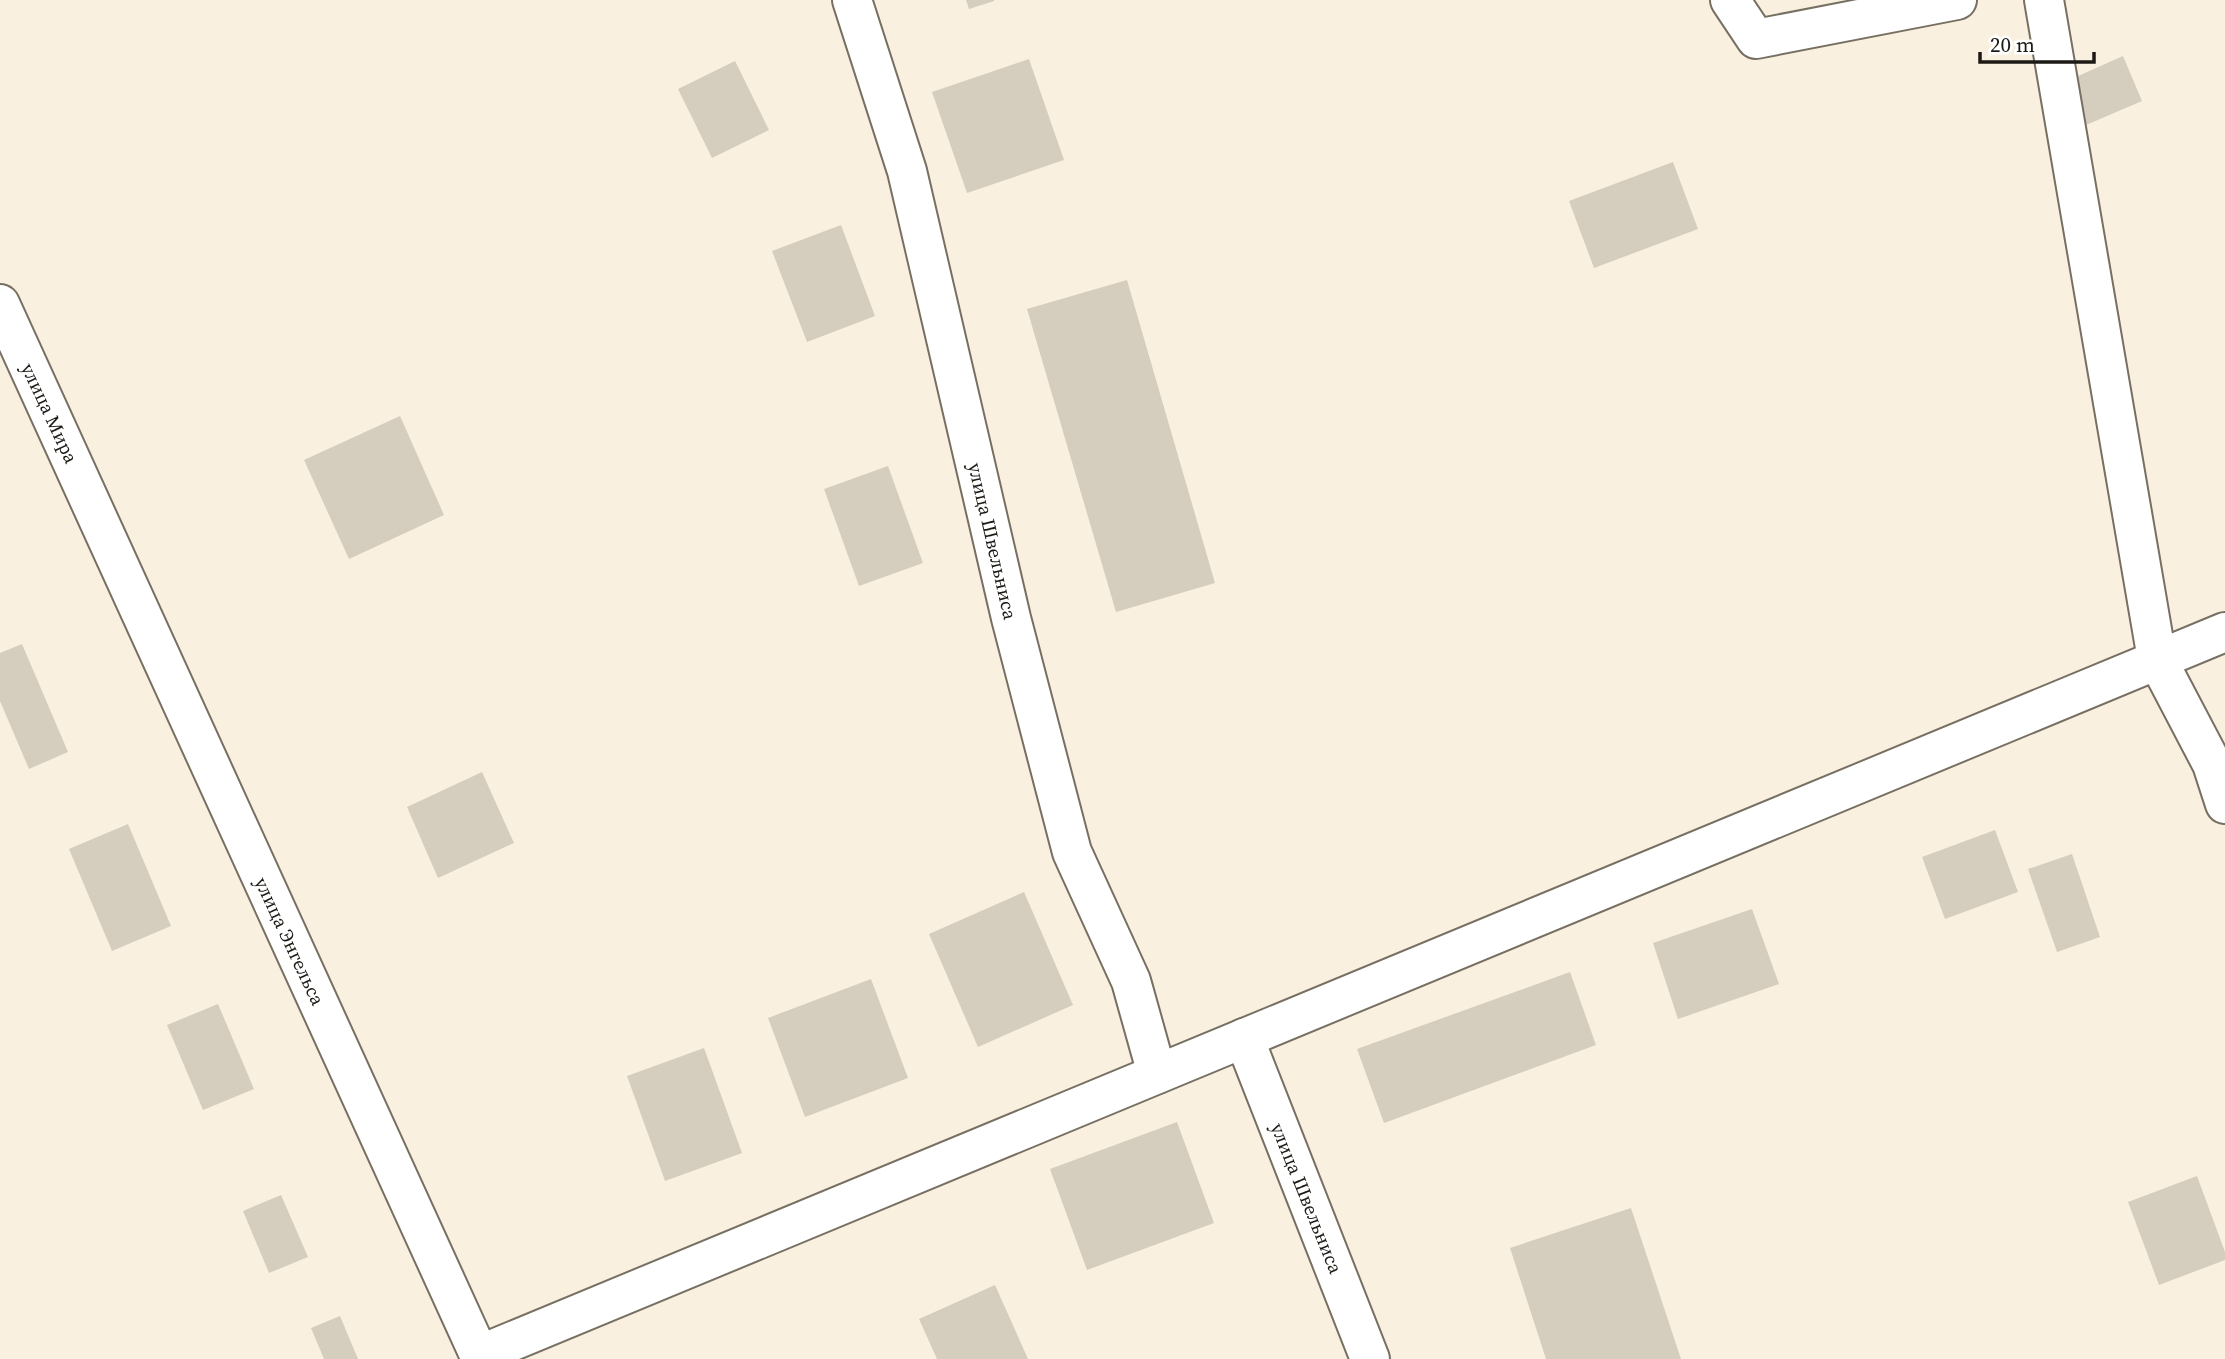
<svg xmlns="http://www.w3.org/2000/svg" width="2225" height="1359" viewBox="0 0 2225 1359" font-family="'Source Serif 4',serif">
<rect width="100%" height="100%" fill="#f9f0e0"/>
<g fill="#d5cdbd">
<polygon points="966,0 994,0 994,1 969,9"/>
<polygon points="2123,56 2142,101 2086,125 2067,81"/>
<polygon points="1029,59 1064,160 967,193 932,92"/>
<polygon points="735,61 769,130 712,158 678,89"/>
<polygon points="1673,162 1698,229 1594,268 1569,201"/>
<polygon points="841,225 875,316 807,342 772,251"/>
<polygon points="1127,280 1215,583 1116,612 1027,309"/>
<polygon points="400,416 444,515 349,559 304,460"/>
<polygon points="888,466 923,563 859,586 824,489"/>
<polygon points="22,644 68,752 29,769 0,701 0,653"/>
<polygon points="482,772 514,843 438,878 407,807"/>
<polygon points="128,824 171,926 112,951 69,849"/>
<polygon points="1995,830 2018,892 1945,919 1922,857"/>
<polygon points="2072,854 2100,937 2057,952 2028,869"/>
<polygon points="1024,892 1073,1005 978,1047 929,934"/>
<polygon points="1752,909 1779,984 1678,1019 1653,943"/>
<polygon points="1570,972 1596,1045 1384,1123 1357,1049"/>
<polygon points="871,979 908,1078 805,1117 768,1018"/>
<polygon points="218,1004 254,1089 203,1110 167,1025"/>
<polygon points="704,1048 742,1153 665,1181 627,1076"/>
<polygon points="1177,1122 1214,1223 1087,1270 1050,1169"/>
<polygon points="2197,1176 2225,1252 2225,1260 2159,1285 2128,1202"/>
<polygon points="281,1195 308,1257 269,1273 243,1211"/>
<polygon points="1631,1208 1681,1359 1546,1359 1510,1248"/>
<polygon points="995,1285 1028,1359 937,1359 919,1319"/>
<polygon points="340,1316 358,1359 324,1359 311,1328"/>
</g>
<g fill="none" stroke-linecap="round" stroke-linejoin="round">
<defs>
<g id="minor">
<polyline points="852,0 907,171 1011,618 1072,852 1131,981 1157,1074"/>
<polyline points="1730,0 1756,39 1957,0"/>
<polyline points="2044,0 2157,659 2212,764 2225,804"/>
<polyline points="1244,1038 1370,1359"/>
<polyline points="479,1355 2225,632"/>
</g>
<polyline id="major" points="0,304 481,1359"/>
</defs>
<use href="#minor" stroke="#777062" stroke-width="42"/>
<use href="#major" stroke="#777062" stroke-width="42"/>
<use href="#minor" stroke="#fff" stroke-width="38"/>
<use href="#major" stroke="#fff" stroke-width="38"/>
</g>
<g text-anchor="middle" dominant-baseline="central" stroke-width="5" stroke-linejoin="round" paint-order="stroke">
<g font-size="19" fill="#1d1a15" stroke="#fff">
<text transform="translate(50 413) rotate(65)">улица Мира</text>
<text transform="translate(993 541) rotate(77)">улица Швельниса</text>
<text transform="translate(290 941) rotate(65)">улица Энгельса</text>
<text transform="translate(1307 1198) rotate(68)">улица Швельниса</text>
</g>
</g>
<path d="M1980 52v10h114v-10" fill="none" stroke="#1d1a15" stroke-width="3.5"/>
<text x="1990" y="52" font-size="21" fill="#1d1a15" stroke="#ffffff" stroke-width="5" paint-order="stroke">20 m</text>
</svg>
